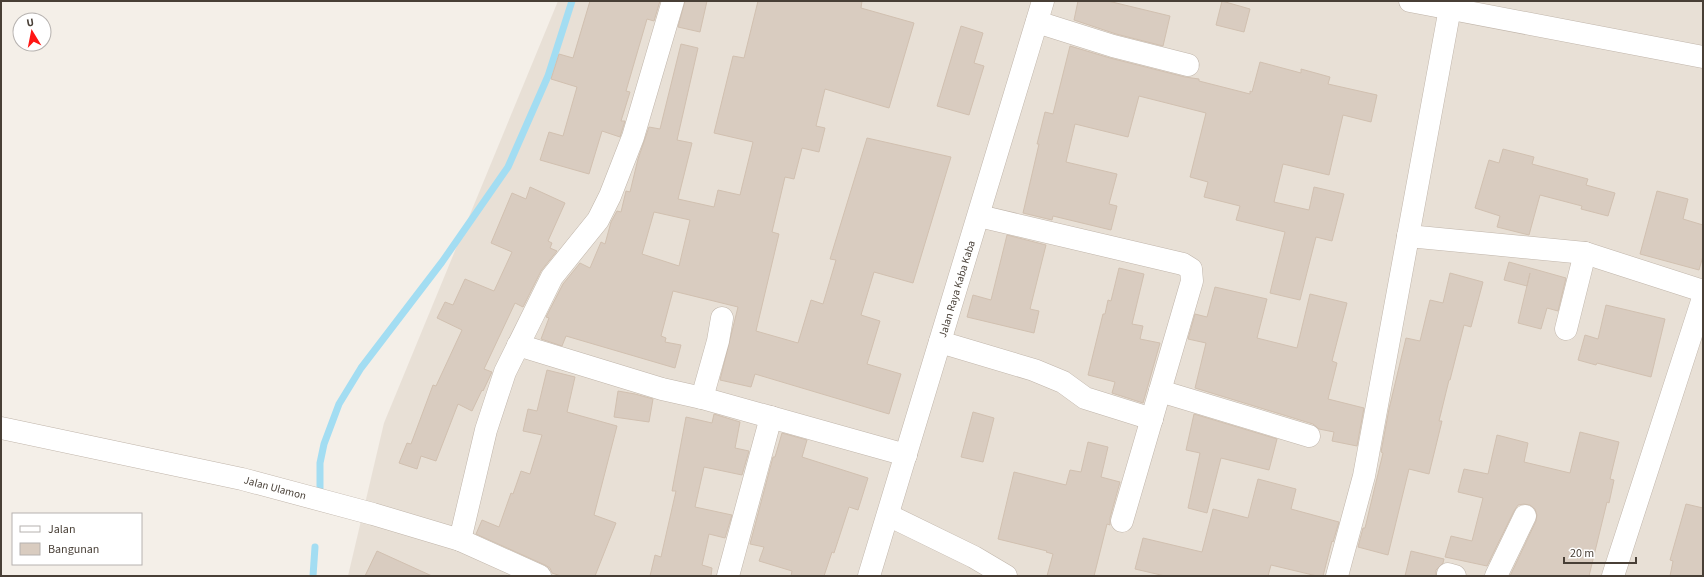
<svg xmlns="http://www.w3.org/2000/svg" width="1704" height="577" viewBox="0 0 1704 577" font-family="'Source Sans 3',sans-serif">
<rect width="100%" height="100%" fill="#f4efe8"/>
<polygon fill="#e8e0d6" points="558,1 1703,1 1703,576 348,576 384,423"/>
<g fill="none" stroke-linecap="round" stroke-linejoin="round">
<g stroke="#a3ddf2" stroke-width="7">
<polyline points="320,495 320,463 324,444 339,404 361,368 442,262 508,167 548,76 572,1"/>
<polyline points="313,576 315,547"/>
</g>
</g>
<g fill="#d9ccc0" stroke="#d1c0b0" fill-rule="evenodd">
<polygon points="590,1 660,1 654,21 647,19 626,91 630,92 621,121 625,121 620,137 602,131 589,174 540,160 549,132 563,136 577,87 551,79 559,54 573,58"/>
<polygon points="685,1 707,1 700,32 678,27"/>
<path d="M758 1H862L861 8 914 23 889 108 825 89 816 126 825 128 819 152 802 148 794 179 785 177 772 232 779 234 756 331 798 343 811 300 823 304 836 260 830 259 867 138 951 157 913 283 874 272 861 315 880 321 867 364 901 374 889 414 755 374 751 387 720 380 738 307 673 291 661 336 666 338 665 342 681 345 675 368 566 336 562 346 541 339 549 318 546 317 563 284 580 263 590 268 601 242 605 244 611 222 617 211 621 212 626 191 630 192 638 159 649 127 660 129 681 44 698 48 677 140 692 143 678 199 714 207 718 190 740 195 753 142 714 133 733 56 744 58ZM654 212 690 220 679 266 642 254Z"/>
<polygon points="1078,1 1108,1 1170,16 1163,46 1116,34 1074,20"/>
<polygon points="1222,1 1250,9 1244,32 1216,25"/>
<polygon points="961,26 983,33 974,63 984,66 969,115 937,106"/>
<polygon points="1070,46 1110,58 1185,77 1199,79 1199,81 1250,94 1250,91 1252,92 1260,62 1301,73 1301,69 1330,77 1328,84 1377,95 1371,122 1343,115 1329,175 1283,164 1274,202 1309,210 1314,187 1344,194 1332,241 1316,237 1300,300 1270,293 1285,232 1236,220 1240,206 1204,197 1208,182 1190,177 1206,113 1139,96 1128,137 1075,124 1066,162 1117,174 1109,204 1117,206 1111,230 1053,216 1052,220 1023,213 1039,144 1037,144 1045,112 1053,114"/>
<polygon points="1503,149 1534,157 1532,164 1588,179 1586,185 1615,193 1608,216 1581,209 1582,206 1540,195 1529,235 1497,227 1500,216 1475,208 1489,160 1499,163"/>
<polygon points="530,187 565,203 548,241 552,243 550,248 557,251 541,271 523,307 515,303 484,369 492,372 483,391 482,390 472,411 458,404 436,461 421,456 417,469 399,463 407,443 411,444 433,385 436,386 462,330 437,318 445,302 453,305 465,279 494,291 512,252 491,243 512,193 526,199"/>
<polygon points="1657,191 1688,199 1683,219 1703,225 1703,256 1699,270 1640,254"/>
<polygon points="1007,235 1046,245 1030,309 1039,311 1034,333 967,317 973,295 991,300"/>
<polygon points="1509,262 1566,278 1558,311 1547,308 1541,329 1518,323 1530,273 1527,286 1504,280"/>
<polygon points="1119,268 1144,274 1132,324 1143,326 1140,339 1160,343 1143,403 1112,393 1115,382 1088,375 1103,314 1105,314 1108,300 1111,301"/>
<polygon points="1450,273 1483,282 1471,327 1464,325 1450,380 1449,380 1439,421 1442,421 1429,474 1409,469 1388,555 1358,547 1363,528 1365,528 1383,453 1381,452 1389,409 1406,338 1420,341 1430,300 1443,303"/>
<polygon points="1215,287 1267,299 1257,338 1297,348 1310,294 1347,303 1332,361 1337,363 1328,399 1364,408 1357,446 1332,441 1334,432 1319,429 1313,424 1195,388 1206,343 1188,339 1195,314 1207,317"/>
<polygon points="1606,305 1665,319 1651,377 1597,363 1596,365 1578,360 1585,335 1598,339"/>
<polygon points="547,370 575,377 567,412 617,426 594,515 616,523 595,576 561,576 552,573 550,568 545,565 476,534 482,520 499,527 511,493 513,494 521,471 530,474 542,435 523,431 528,409 537,411"/>
<polygon points="618,391 635,394 653,399 649,422 614,417"/>
<polygon points="973,412 994,418 983,462 961,457"/>
<polygon points="714,414 740,422 735,448 749,451 742,475 704,467 695,507 732,515 725,538 709,534 702,565 712,568 711,576 650,576 655,555 661,557 676,491 672,491 686,417 712,423"/>
<polygon points="1194,414 1277,439 1269,470 1221,458 1207,513 1188,508 1200,453 1186,450"/>
<polygon points="1580,432 1619,442 1610,479 1614,480 1609,503 1607,502 1589,576 1510,576 1536,521 1537,515 1535,509 1530,505 1524,504 1518,505 1514,511 1487,566 1445,557 1451,536 1472,541 1483,498 1458,492 1464,469 1488,474 1497,435 1528,443 1524,462 1570,473"/>
<polygon points="782,433 807,440 802,457 868,478 858,510 849,507 834,553 832,552 824,576 791,576 792,571 759,561 764,547 750,544 773,457 775,457"/>
<polygon points="1088,442 1108,447 1101,477 1120,482 1110,518 1110,525 1107,524 1094,576 1047,576 1053,554 1046,552 1047,551 998,539 1014,472 1066,485 1070,470 1081,472"/>
<polygon points="1258,479 1296,489 1291,509 1339,522 1333,542 1332,541 1323,576 1317,576 1271,565 1268,576 1165,576 1135,569 1143,538 1202,552 1213,509 1248,518"/>
<polygon points="1686,504 1703,508 1703,576 1670,576 1673,561 1670,560"/>
<polygon points="377,551 432,576 365,576"/>
<polygon points="1411,551 1444,559 1443,563 1436,570 1436,576 1405,576"/>
</g>
<g fill="none" stroke-linecap="round" stroke-linejoin="round">
<defs>
<g id="minor">
<polyline points="1410,1 1703,57"/>
<polyline points="1037,22 1113,46 1188,65"/>
<polyline points="979,216 1183,264 1191,269 1192,281 1122,521"/>
<polyline points="1408,236 1585,253 1703,291"/>
<polyline points="1566,329 1585,253"/>
<polyline points="940,342 1034,370 1063,382 1085,398 1152,419"/>
<polyline points="518,345 662,389 702,398 906,455"/>
<polyline points="1160,391 1309,436"/>
<polyline points="702,398 718,341 722,318"/>
<polyline points="1,428 242,479 373,514 460,540 540,576"/>
<polyline points="888,515 974,557 1006,576"/>
<polyline points="460,540 486,430 505,372 552,277 598,220 610,196 633,137 673,1"/>
<polyline points="1448,574 1455,576"/>
<polyline points="728,576 771,417"/>
<polyline points="869,576 1043,1"/>
<polyline points="1337,576 1364,476 1450,8"/>
<polyline points="1496,576 1525,516"/>
<polyline points="1613,576 1703,298"/>
</g>
</defs>
<use href="#minor" stroke="#c0b5aa" stroke-width="23"/>
<use href="#minor" stroke="#fff" stroke-width="22"/>
</g>
<g text-anchor="middle" dominant-baseline="central" stroke-width="3" stroke-linejoin="round" paint-order="stroke">
<g font-size="11" fill="#483f36" stroke="#fff">
<text transform="translate(957 289) rotate(-73)">Jalan Raya Kaba Kaba</text>
<text transform="translate(275 488) rotate(15)">Jalan Ulamon</text>
</g>
</g>
<rect width="1704" height="577" fill="none" stroke="#483f36" stroke-width="4"/>
<rect x="12" y="513" width="130" height="52" fill="#ffffff" stroke="#b6b2af"/>
<rect x="20" y="526" width="20" height="6" fill="#ffffff" stroke="#b6b2af"/>
<text x="48" y="533" font-size="12" fill="#483f36">Jalan</text>
<rect x="20" y="543" width="20" height="12" fill="#d9ccc0" stroke="#b6b2af"/>
<text x="48" y="553" font-size="12" fill="#483f36">Bangunan</text>
<g transform="translate(32 32) rotate(350)"><circle r="19" fill="#ffffff" stroke="#b6b2af"/>
<path d="M0-3L7 15L0 10L-7 15Z" fill="#ff1614"/>
<text y="-6" font-size="11" font-weight="bold" text-anchor="middle" fill="#483f36">U</text>
</g>
<path d="M1564 557v6h72v-6" fill="none" stroke="#483f36" stroke-width="2"/>
<text x="1570" y="557" font-size="12" fill="#483f36" stroke="#ffffff" stroke-width="3" paint-order="stroke">20 m</text>
</svg>
